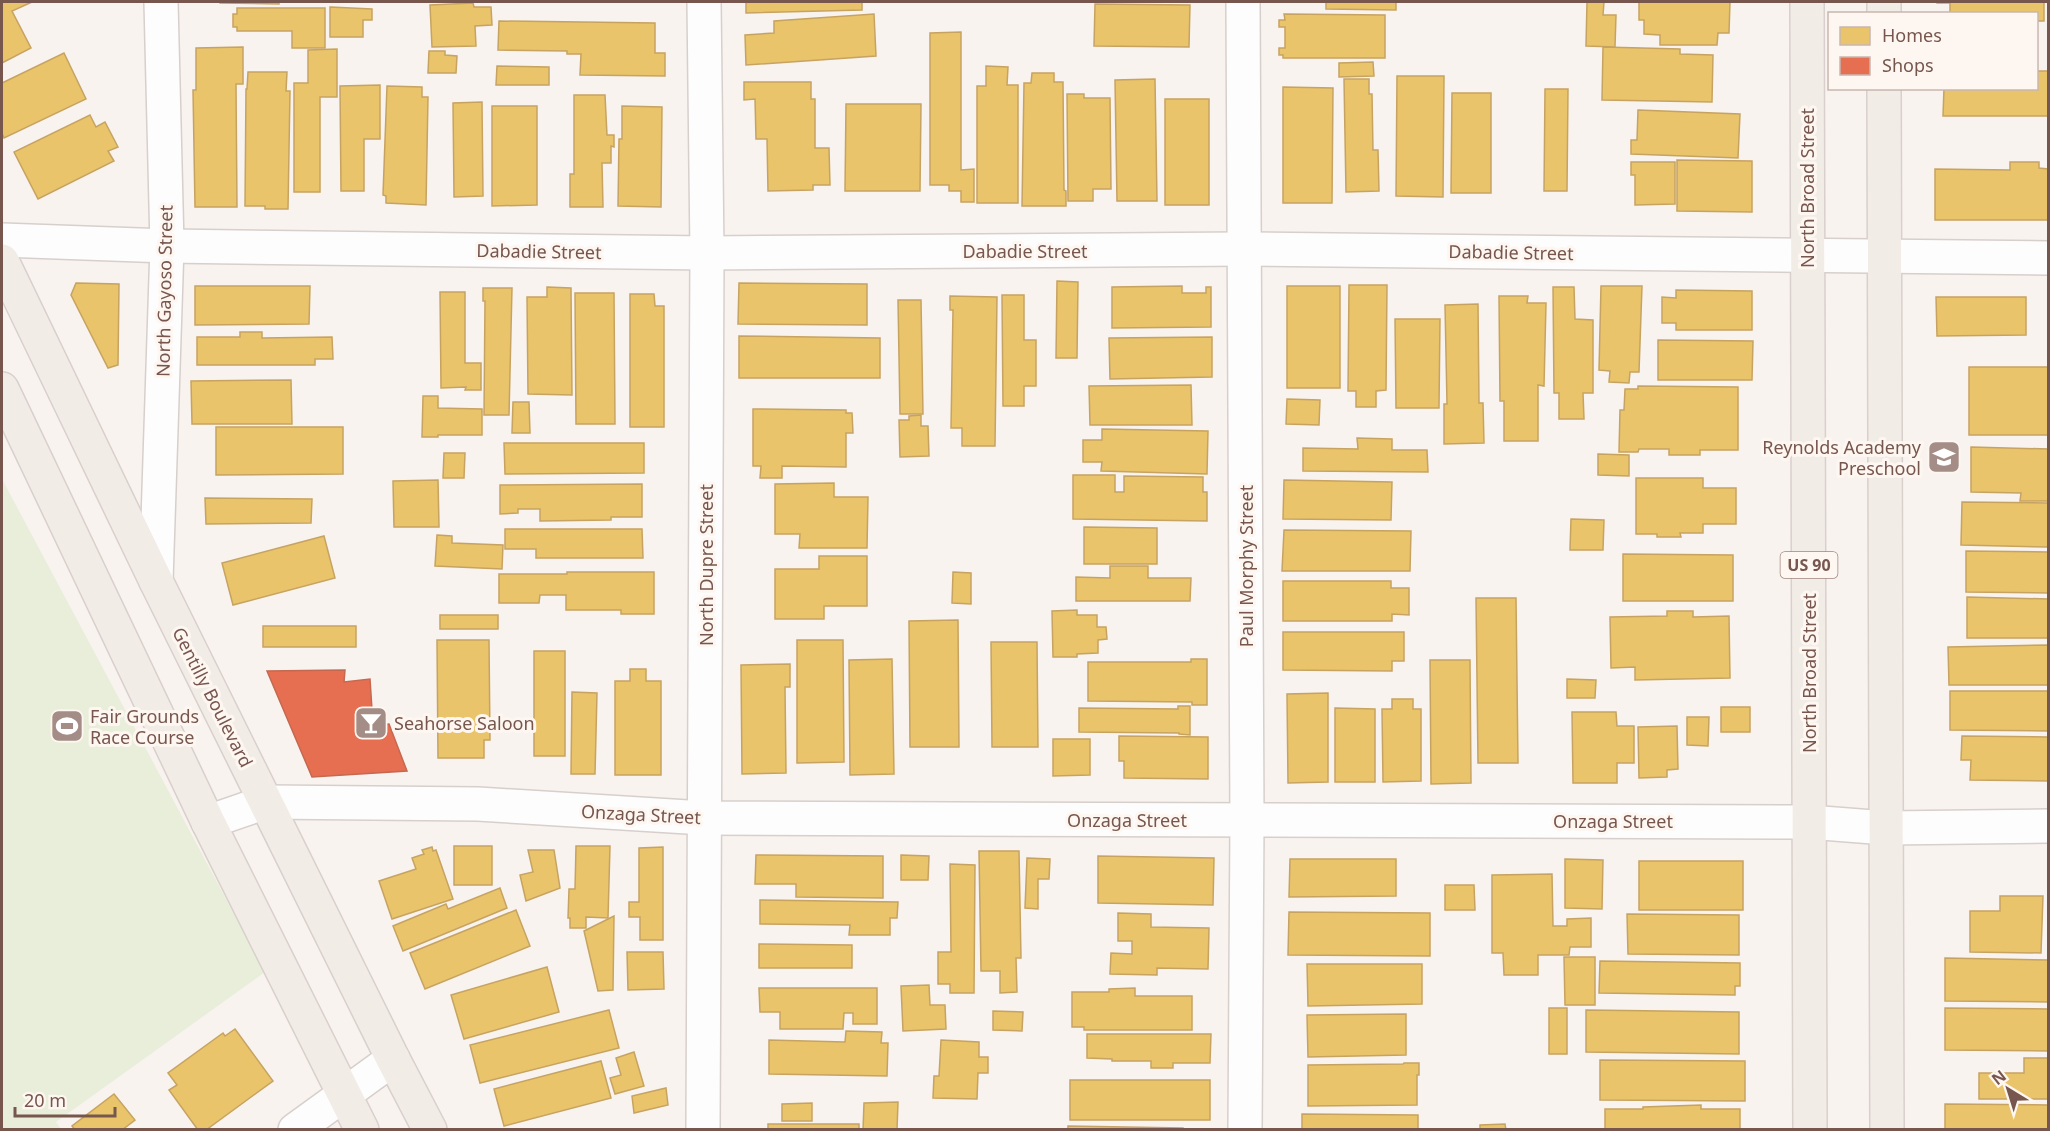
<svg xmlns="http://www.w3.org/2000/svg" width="2050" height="1131" viewBox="0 0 2050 1131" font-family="'Noto Sans',sans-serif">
<rect width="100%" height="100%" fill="#f8f3ef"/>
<polygon fill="#e9eeda" points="2,479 265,972 56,1122 61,1129 2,1129"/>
<g fill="#e9c46a" stroke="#c7a362" stroke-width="1.5">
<polygon points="2,2 32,2 12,11 31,48 2,63"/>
<polygon points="220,2 279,2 279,4 220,3"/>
<polygon points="746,2 862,2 862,10 746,13"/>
<polygon points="1326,2 1396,2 1396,10 1326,9"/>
<polygon points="1587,2 1604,2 1603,15 1616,15 1615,47 1586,46"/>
<polygon points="1639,2 1730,2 1729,33 1718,33 1717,45 1660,45 1660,35 1644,34 1644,20 1639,20"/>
<polygon points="1937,2 2044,2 2044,21 2036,21 2036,14 1950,14 1950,3 1937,3"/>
<polygon points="473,3 474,7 491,7 492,25 475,26 476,46 432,47 430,5"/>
<polygon points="1095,4 1190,5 1189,47 1094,46"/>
<polygon points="330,7 372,9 372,20 363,20 363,37 330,37"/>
<polygon points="237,8 325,8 325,48 292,48 292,31 237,31 237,27 233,27 233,14 237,14"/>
<polygon points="874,14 876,56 746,65 745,35 774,33 774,21"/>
<polygon points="1284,14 1385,15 1385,58 1283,58 1283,55 1279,55 1279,48 1285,48 1285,27 1279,27 1279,20 1285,20"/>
<polygon points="499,21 655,23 655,53 665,53 665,76 580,75 581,54 567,54 567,51 498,50"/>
<polygon points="961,32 961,170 974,169 974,202 961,202 961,191 949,191 949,185 930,185 930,33"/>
<polygon points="243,47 243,84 236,84 237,207 195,207 193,90 196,90 196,48"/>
<polygon points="1603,47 1680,49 1680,54 1713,55 1712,102 1602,100"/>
<polygon points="337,49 337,97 320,97 320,192 294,192 294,83 308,83 308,50"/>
<polygon points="429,51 445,51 445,55 457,56 456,73 428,73"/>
<polygon points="64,53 86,99 4,138 2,133 2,83"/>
<polygon points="1373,62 1374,76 1339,77 1339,63"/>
<polygon points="497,66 549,67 549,85 496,85"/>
<polygon points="986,66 1008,67 1007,85 1018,85 1018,203 977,203 977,86 986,86"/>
<polygon points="2036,71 2048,71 2048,116 1943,116 1944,88 2036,88"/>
<polygon points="248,72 287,72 286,91 290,91 288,209 265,209 265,206 245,206 246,89 247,89"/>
<polygon points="1032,73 1054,73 1054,82 1063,82 1064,190 1066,191 1066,206 1022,206 1024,83 1031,83"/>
<polygon points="1397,76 1444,76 1443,197 1396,196"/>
<polygon points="1155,79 1157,201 1117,201 1115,80"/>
<polygon points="1344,79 1369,79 1369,94 1372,94 1373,150 1378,150 1379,191 1346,192"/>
<polygon points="744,82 811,82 811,99 815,99 815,148 829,148 830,185 813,185 813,190 768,191 767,139 756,139 755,99 744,100"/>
<polygon points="380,85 380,139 364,139 364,191 341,191 340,86"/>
<polygon points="387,86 422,87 422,97 428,97 426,205 386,203 386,196 383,195"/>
<polygon points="1283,87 1333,88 1332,203 1283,203"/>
<polygon points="1545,89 1568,89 1567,191 1544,191"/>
<polygon points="1452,93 1491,93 1491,193 1451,193"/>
<polygon points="1067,94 1084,94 1084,98 1110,98 1111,189 1093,189 1093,201 1068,201"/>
<polygon points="574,95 605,95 607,135 614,135 614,147 611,146 611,163 602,163 603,207 570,207 570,174 574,174"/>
<rect x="1165" y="99" width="44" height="106"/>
<polygon points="482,102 483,196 454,197 453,103"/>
<polygon points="846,104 921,104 920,191 845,191"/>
<polygon points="492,106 537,106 537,205 492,206"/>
<polygon points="622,106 662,107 661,207 618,206 619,139 622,139"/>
<polygon points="1638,110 1740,114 1738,158 1631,154 1631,140 1637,140"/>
<polygon points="90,115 96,127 105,122 118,147 108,151 114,161 38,199 14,152"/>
<polygon points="1677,160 1752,161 1752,212 1677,211"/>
<polygon points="1631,162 1675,162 1675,204 1635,205 1635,175 1631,175"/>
<polygon points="2010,162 2039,162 2039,168 2048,169 2048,220 1935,220 1935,169 2010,170"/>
<polygon points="1057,281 1078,282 1077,358 1056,358"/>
<polygon points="76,283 119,284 118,365 108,368 71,295"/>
<polygon points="739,283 867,284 867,325 738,324"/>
<polygon points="1349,285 1387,285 1386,390 1376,391 1376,407 1356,407 1356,391 1348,391"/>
<polygon points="195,286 310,286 309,324 195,325"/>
<polygon points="1182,286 1182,293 1206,293 1206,287 1211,287 1211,327 1112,328 1112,287"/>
<rect x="1287" y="286" width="53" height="102"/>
<polygon points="1601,286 1642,286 1639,372 1630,372 1629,383 1609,382 1610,371 1599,370"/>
<polygon points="547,287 571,288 572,395 528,394 527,297 547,297"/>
<polygon points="1553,287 1574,287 1575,319 1593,320 1593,393 1583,393 1584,419 1559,419 1559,393 1554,393"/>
<polygon points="483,288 512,288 509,415 484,415 485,301 483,301"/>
<polygon points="1676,290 1752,291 1752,330 1676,330 1676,323 1662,323 1662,297 1676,298"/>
<polygon points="440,292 465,292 465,363 481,363 481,390 465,390 466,387 441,388"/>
<polygon points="575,293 614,293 615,424 576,424"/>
<polygon points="630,294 654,294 655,306 664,306 664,427 630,427"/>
<polygon points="1002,295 1024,295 1024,340 1036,340 1036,386 1024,386 1024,406 1003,406"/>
<polygon points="950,296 997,297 995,446 962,446 962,428 951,428 953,310 950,310"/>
<polygon points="1499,296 1528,296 1527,303 1546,303 1544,386 1538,385 1538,441 1504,441 1504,401 1500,401"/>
<polygon points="1936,297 2026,297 2026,335 1937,336"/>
<polygon points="898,300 921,300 923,414 900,414"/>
<polygon points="1478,304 1479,403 1483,403 1484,443 1444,444 1444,404 1447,404 1445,305"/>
<polygon points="1395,319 1440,319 1439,408 1396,408"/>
<polygon points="240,332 262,332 262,338 332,337 333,359 315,359 315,365 197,365 197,337 240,337"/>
<polygon points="739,336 880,338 880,378 739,378"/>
<polygon points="1212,337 1212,377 1110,379 1109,338"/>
<polygon points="1658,340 1753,341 1752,380 1658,380"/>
<rect x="1969" y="367" width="79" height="68"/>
<polygon points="291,380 292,424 192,424 191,381"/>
<polygon points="1191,385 1192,425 1090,425 1089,386"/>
<polygon points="1638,386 1738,387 1738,450 1700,450 1700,455 1669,455 1669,449 1639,449 1638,452 1619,452 1620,410 1624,410 1625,389 1638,389"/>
<polygon points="423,396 438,396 438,408 482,409 482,435 438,435 438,437 422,437"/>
<polygon points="1287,399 1320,400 1319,425 1286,424"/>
<polygon points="513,402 529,402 530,433 512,433"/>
<polygon points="753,409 846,410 846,413 852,413 853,433 846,433 846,467 782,466 782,478 760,478 761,466 753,466"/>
<polygon points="921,415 921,426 928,426 929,456 900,457 899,420 909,420 909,416"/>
<polygon points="216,427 343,427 343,474 216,475"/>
<polygon points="1102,429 1208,431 1207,474 1101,471 1102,462 1083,462 1083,440 1102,440"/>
<polygon points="1357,438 1392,439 1392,450 1427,450 1428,472 1303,471 1303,448 1358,449"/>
<polygon points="504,443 644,443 644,473 505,474"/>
<polygon points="1971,447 2048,449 2048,501 2020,501 2021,493 1971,492"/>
<polygon points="444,453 465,453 464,478 443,478"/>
<polygon points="1598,454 1629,455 1629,476 1598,475"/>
<polygon points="1073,475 1115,475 1115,492 1124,492 1124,476 1203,477 1203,492 1207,492 1207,521 1073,519"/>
<polygon points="1636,478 1703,478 1703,488 1736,488 1736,524 1703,524 1703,533 1680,533 1681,537 1657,537 1657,534 1636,534"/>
<polygon points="438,480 439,527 394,527 393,481"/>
<polygon points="1284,480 1392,482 1391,520 1283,519"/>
<polygon points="834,483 834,497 868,497 867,548 799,548 800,534 775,534 775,484"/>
<polygon points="642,484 642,517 611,517 611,520 540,521 540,509 518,509 518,513 500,514 500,485"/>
<polygon points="205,498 312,499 311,523 206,524"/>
<polygon points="1962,502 2048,503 2048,547 1961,545"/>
<polygon points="1571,519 1604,520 1603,550 1570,550"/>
<polygon points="1084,527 1157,528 1157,564 1084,564"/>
<polygon points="505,529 642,529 643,558 536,558 536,549 505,549"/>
<polygon points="1284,530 1411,531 1410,571 1282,571"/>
<polygon points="437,535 452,536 452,543 503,545 502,569 435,566"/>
<polygon points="324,536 335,578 233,605 222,563"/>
<polygon points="1966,551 2048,552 2048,593 1966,592"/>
<polygon points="1623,554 1733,555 1733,601 1623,601"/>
<polygon points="819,556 867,556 867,606 824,606 824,619 775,619 775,569 819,569"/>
<polygon points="1110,566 1148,566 1148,578 1191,578 1190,601 1076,601 1076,577 1110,578"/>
<polygon points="567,572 654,572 654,614 621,614 621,610 566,610 566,595 540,595 539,603 499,603 499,574 567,574"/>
<polygon points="953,572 971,573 971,604 952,603"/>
<polygon points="1283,581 1391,581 1391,588 1409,588 1409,615 1392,614 1392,621 1283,621"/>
<polygon points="1967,597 2048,599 2048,638 1967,638"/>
<polygon points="1476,598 1516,598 1518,763 1478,763"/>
<polygon points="1077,610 1077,615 1097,615 1097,627 1106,627 1107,639 1098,640 1098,653 1077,654 1077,657 1053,657 1052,611"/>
<polygon points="1667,611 1693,611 1693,617 1729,616 1730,678 1635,680 1635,667 1611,668 1610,617 1667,616"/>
<rect x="440" y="615" width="58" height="14"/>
<polygon points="958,620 959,747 910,747 909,621"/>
<rect x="263" y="626" width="93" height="21"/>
<polygon points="1283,632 1404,632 1404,661 1392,661 1392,671 1283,670"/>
<polygon points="437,640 489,640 490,740 484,740 484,758 438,758"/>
<polygon points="797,640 843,640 844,762 797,763"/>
<polygon points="991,642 1037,642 1038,747 992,747"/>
<polygon points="2048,645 2048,685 1949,685 1948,647"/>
<rect x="534" y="651" width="31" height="105"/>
<polygon points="892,659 894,774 850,775 849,660"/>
<polygon points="1191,659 1207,659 1207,705 1192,705 1192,702 1088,701 1088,662 1191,662"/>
<polygon points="1430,660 1470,660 1471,783 1431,784"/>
<polygon points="790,664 790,687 785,687 786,773 742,774 741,665"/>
<polygon points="630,669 646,669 646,681 661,681 661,775 615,775 615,681 630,681"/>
<polygon points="1567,679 1596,680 1595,698 1567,698"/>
<polygon points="1950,691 2048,691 2048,731 1950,730"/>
<polygon points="572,692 597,693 595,774 571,774"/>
<polygon points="1328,693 1328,782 1288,783 1287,694"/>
<polygon points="1392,699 1413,699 1413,709 1421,709 1421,781 1383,782 1382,709 1392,709"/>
<polygon points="1178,706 1190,706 1190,735 1179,734 1179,733 1079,732 1079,708 1178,709"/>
<rect x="1721" y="707" width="29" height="25"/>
<polygon points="1335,708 1375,709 1375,782 1335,782"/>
<polygon points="1572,712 1616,712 1617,726 1634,726 1634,763 1617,763 1617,783 1573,783"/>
<polygon points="1687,717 1709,717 1708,746 1687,745"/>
<polygon points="1677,726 1678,769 1667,770 1667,777 1639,778 1638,727"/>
<polygon points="1119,736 1208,737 1208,779 1124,778 1124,761 1119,761"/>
<polygon points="1962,736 2048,737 2048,781 1970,780 1971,760 1961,760"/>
<polygon points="1053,739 1090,739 1090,775 1053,776"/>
<rect x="454" y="846" width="38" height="39"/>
<polygon points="576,846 610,846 608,918 586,917 586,928 570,928 570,918 568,918 569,889 575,889"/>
<polygon points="432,847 433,851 436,850 453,899 392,919 379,881 416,869 412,858 424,854 422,850"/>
<polygon points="663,847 663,940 640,940 640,917 629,917 629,902 639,902 639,848"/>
<polygon points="528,850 554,850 560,888 526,901 520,875 533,872"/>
<polygon points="979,851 1019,851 1021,958 1016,958 1017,992 1000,993 1000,971 981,971"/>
<polygon points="756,855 883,856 883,898 796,897 796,884 755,884"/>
<polygon points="901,855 929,856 928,880 901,880"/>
<polygon points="1098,856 1214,858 1213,905 1098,903"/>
<polygon points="1027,858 1050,859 1049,879 1038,879 1038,909 1025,908"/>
<polygon points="1290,859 1396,859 1396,896 1289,897"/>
<polygon points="1565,859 1603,860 1602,909 1565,908"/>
<rect x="1639" y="861" width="104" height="49"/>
<polygon points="950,864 975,865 974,993 950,993 950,984 938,984 938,952 951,952"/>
<polygon points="1552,874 1553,926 1567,926 1567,919 1591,918 1591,947 1570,947 1569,955 1538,955 1538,975 1504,975 1503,953 1492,953 1492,875"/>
<polygon points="1445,885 1474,885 1475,910 1445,910"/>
<polygon points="500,888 507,908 403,951 393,926 446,904 448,909"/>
<polygon points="2000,896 2043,896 2041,953 1970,952 1970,911 2000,911"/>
<polygon points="760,900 898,902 897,918 890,918 890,935 849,935 850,925 760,924"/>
<polygon points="516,910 530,946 425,989 410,953"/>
<polygon points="1289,912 1430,913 1430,956 1288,955"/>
<polygon points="1118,913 1151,914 1151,927 1209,928 1208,969 1157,968 1157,975 1110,974 1111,953 1132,954 1132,941 1118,941"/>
<polygon points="1627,914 1739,915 1739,955 1628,954"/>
<polygon points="614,916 613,990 598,991 584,931"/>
<polygon points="759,944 852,945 852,968 759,968"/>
<polygon points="627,952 663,952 664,989 628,990"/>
<polygon points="1564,957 1595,957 1595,1005 1565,1005"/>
<polygon points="1945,958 2048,960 2048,1002 1945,1001"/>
<polygon points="1600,961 1740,963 1740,986 1735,986 1735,995 1599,993"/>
<polygon points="1307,964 1422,964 1422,1004 1308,1006"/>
<polygon points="547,967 559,1012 464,1039 451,995"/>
<polygon points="929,985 930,1005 945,1005 946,1029 903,1031 901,986"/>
<polygon points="759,988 877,988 877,1024 853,1024 853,1013 844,1013 843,1029 780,1029 780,1012 760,1012"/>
<polygon points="1135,988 1135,996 1192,996 1192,1030 1084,1030 1084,1027 1072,1027 1072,992 1109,992 1109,989"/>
<rect x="1549" y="1008" width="18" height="46"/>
<polygon points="1945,1008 2048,1009 2048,1051 1945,1050"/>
<polygon points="609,1010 619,1048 480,1083 470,1045"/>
<polygon points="1586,1010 1739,1012 1739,1054 1586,1052"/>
<polygon points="993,1011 1023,1012 1022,1031 993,1030"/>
<polygon points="1406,1014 1406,1055 1308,1057 1307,1015"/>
<polygon points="235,1029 273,1081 206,1130 198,1130 169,1090 177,1085 168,1073 223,1033 225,1036"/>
<polygon points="846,1031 882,1032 881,1043 888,1043 887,1076 769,1074 769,1040 845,1042"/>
<polygon points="1087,1034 1211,1034 1210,1063 1173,1063 1173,1068 1151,1068 1151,1061 1112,1061 1112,1059 1087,1058"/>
<polygon points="941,1040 979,1042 979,1057 988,1057 988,1073 978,1073 977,1099 933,1098 934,1076 939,1076"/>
<polygon points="634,1052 644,1086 615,1094 610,1078 621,1075 616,1058"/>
<polygon points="2024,1058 2048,1058 2048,1099 1979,1099 1979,1073 2024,1073"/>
<polygon points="1600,1060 1745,1061 1745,1101 1600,1100"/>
<polygon points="601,1061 611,1098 504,1126 494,1089"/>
<polygon points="1404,1063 1419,1063 1419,1075 1417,1075 1417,1105 1308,1106 1308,1065 1403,1064"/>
<rect x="1070" y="1080" width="140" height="40"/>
<polygon points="666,1088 668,1105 634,1113 632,1096"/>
<polygon points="114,1094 135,1120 122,1130 75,1130 72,1126"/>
<polygon points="898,1102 897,1130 863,1130 864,1103"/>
<polygon points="812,1103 812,1121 782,1121 782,1104"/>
<polygon points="1945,1104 2048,1105 2048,1130 1945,1130"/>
<polygon points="1701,1105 1701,1109 1740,1109 1740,1130 1605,1130 1605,1109 1643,1109 1643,1107"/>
<polygon points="1302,1114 1418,1115 1418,1130 1302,1130"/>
<rect x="768" y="1124" width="91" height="6"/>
<polygon points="1505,1124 1506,1130 1480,1130 1480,1125"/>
<polygon points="1068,1126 1183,1128 1183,1130 1068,1130"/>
</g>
<polygon fill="#e76f51" stroke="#c56850" stroke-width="1.5" points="345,670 344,682 370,679 373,725 389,724 407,771 312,777 267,671"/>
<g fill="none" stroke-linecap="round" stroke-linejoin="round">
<defs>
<g id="minor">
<polyline points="1243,2 1247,821 1245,1130"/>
<polyline points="2,240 167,246 707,253 1244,249 2048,258"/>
<polyline points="156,581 167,246 161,2"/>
<polyline points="208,822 266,802 478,804 704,818 1809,822 1886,828 2048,826"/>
<polyline points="295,1130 393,1059"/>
<polyline points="703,1130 707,253 704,2"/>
</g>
<g id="major">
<polyline points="1807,2 1810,1130"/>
<polyline points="1884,2 1884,14"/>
<polyline points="1884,88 1887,1130"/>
<polyline points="2,261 156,581 393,1059 430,1130"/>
<polyline points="2,389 208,822 362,1130"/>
</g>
</defs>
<use href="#minor" stroke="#d7cfcc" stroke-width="36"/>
<use href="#major" stroke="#d9cfcc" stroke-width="36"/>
<use href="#minor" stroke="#fefdfd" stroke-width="33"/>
<use href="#major" stroke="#f2ece7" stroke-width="33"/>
</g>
<defs>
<symbol id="school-square" viewBox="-11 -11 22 22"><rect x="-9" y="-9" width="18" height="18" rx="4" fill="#a48d86" stroke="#fef7f1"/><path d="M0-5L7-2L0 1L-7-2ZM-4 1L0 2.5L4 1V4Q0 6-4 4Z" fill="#fff"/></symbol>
<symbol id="bar-square" viewBox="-11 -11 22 22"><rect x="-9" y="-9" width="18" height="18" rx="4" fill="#a48d86" stroke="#fef7f1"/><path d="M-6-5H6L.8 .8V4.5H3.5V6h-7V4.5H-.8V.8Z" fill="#fff"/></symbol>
<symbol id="stadium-square" viewBox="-11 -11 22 22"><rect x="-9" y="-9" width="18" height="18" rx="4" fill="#a48d86" stroke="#fef7f1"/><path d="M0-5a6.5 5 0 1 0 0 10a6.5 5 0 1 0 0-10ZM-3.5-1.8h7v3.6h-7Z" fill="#fff"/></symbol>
</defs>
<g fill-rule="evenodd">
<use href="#school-square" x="1925" y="438" width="38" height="38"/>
<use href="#bar-square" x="352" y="704" width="38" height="38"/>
<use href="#stadium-square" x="48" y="707" width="38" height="38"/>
</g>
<g text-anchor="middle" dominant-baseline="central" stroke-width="6" stroke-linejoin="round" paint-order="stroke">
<rect fill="#fef7f1" stroke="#a0867f" stroke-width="1.5" x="1780.5" y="552" width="57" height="26" rx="4.5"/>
<g font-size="16" font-weight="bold" fill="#77564e">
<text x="1809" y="565">US 90</text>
</g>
<g font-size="18" fill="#77564e" stroke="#fef7f1">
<text transform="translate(1807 188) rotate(-90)">North Broad Street</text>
<text transform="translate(539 251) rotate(1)">Dabadie Street</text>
<text x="1025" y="251">Dabadie Street</text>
<text transform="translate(1511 252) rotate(1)">Dabadie Street</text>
<text transform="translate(164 291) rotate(-89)">North Gayoso Street</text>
<text transform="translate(706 565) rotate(-90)">North Dupre Street</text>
<text transform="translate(1246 566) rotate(-90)">Paul Morphy Street</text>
<text transform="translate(1809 673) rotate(-90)">North Broad Street</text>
<text transform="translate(213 697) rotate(63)">Gentilly Boulevard</text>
<text transform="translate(641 814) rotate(3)">Onzaga Street</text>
<text x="1127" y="820">Onzaga Street</text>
<text x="1613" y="821">Onzaga Street</text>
</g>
<g font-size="18" fill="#77564e" stroke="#fef7f1" text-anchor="start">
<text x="1921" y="447" text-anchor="end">Reynolds Academy<tspan x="1921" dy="21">Preschool</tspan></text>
<text x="90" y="716">Fair Grounds<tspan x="90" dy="21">Race Course</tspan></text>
<text x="394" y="723">Seahorse Saloon</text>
</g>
</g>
<rect width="2050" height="1131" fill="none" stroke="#77564e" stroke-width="6"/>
<rect x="1828" y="12" width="210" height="78" fill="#fef7f1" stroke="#c8b7b0" stroke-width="1.5"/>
<rect x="1840" y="27" width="30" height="18" fill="#e9c46a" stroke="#c8b7b0" stroke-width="1.5"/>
<text x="1882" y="42" font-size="18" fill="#77564e">Homes</text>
<rect x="1840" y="57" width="30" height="18" fill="#e76f51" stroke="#c8b7b0" stroke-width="1.5"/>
<text x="1882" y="72" font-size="18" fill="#77564e">Shops</text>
<g transform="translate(2008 1089) rotate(322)" stroke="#fef7f1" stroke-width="4.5" paint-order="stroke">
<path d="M0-4.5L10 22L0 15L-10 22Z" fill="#77564e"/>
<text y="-9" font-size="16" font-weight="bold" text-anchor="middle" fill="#77564e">N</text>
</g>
<path d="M15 1107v9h100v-9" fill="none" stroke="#77564e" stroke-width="3"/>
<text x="24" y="1107" font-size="18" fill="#77564e" stroke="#fef7f1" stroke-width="4.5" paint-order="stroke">20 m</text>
</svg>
